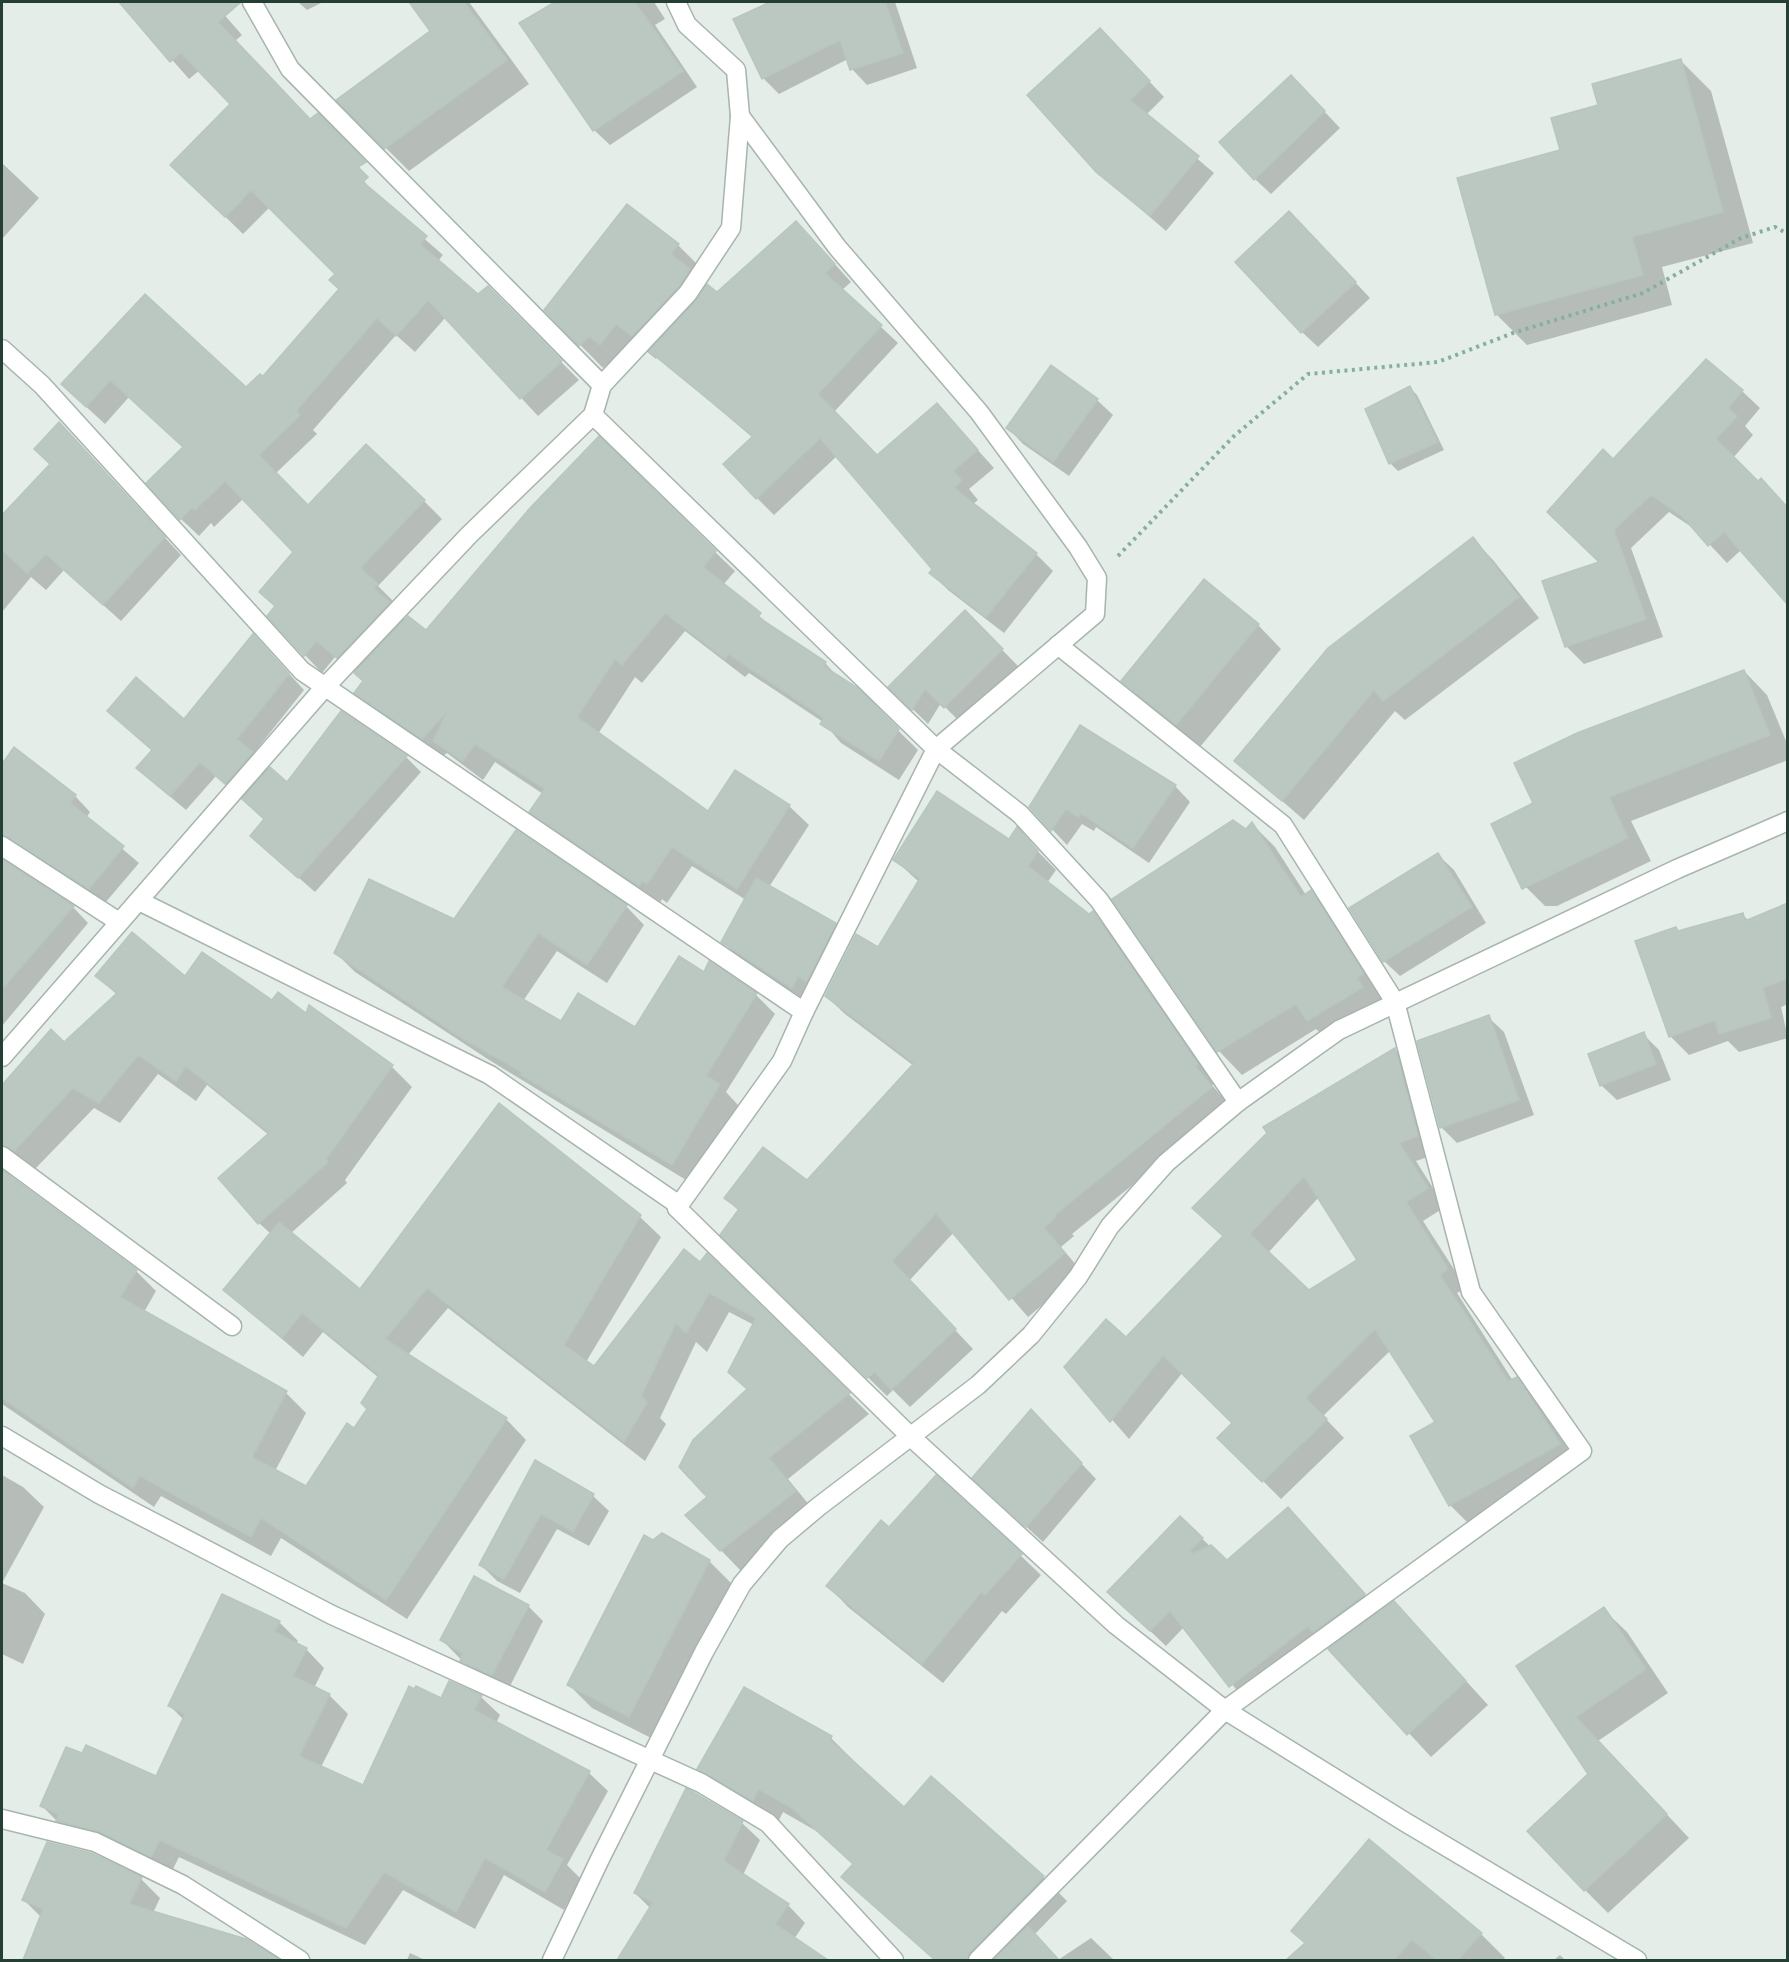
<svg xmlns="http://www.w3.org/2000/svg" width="1789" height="1962" viewBox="0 0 1789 1962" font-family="Cabin,sans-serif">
<rect width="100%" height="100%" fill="#e4ede8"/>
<g fill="#0003" fill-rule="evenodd">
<polygon points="147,2 213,2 242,35 235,41 333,144 380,200 443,255 438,261 478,296 488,288 579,380 538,416 446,317 415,352 396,335 313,430 317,434 276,473 308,507 424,501 442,519 378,586 395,603 392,606 406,620 426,632 715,552 735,571 723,585 779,633 825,663 841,680 857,690 918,750 899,780 841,743 823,722 749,673 745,677 685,631 642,683 635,677 598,734 709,813 789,806 809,825 769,887 835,924 851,940 822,997 814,990 808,1002 738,957 722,941 746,900 692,866 667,903 662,899 659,905 551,831 531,812 543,794 495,762 483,780 447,753 442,757 376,712 356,693 365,681 335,657 322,673 305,655 276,607 261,592 295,552 244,498 214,527 211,523 199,536 181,519 185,448 129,397 105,424 81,402 145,296 246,389 263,378 340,290 337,274 270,207 243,234 190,182 232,104 200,70 189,79 132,14"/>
<polygon points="298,2 323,2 307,10"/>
<polygon points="410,2 469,2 529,84 409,171 354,116 432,32"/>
<polygon points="557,2 654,2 665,19 655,25 697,87 610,145 594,130 521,23"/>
<polygon points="773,2 791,2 794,4 803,2 895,2 917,68 867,85 852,69 848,59 779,94 763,78 735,20"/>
<polygon points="1116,46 1164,97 1146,115 1214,173 1166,231 1097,171"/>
<polygon points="1681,61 1711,91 1753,243 1662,267 1672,305 1527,345 1496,314 1599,106"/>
<polygon points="1306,92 1340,128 1271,194 1255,179"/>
<polygon points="2,163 39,198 2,239"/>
<polygon points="1305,229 1370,298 1318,347 1302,332"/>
<polygon points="813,240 851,282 842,290 898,343 834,412 877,456 937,405 994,468 969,489 978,500 973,504 1036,554 1053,571 1004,633 948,590 931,573 934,569 837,456 774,515 757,498 753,438 658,357 656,359 640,346 624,367 614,359 603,368 546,310 678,245 701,268 695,276 717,294"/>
<polygon points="1410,388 1417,395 1444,450 1398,471 1390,463 1367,410"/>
<polygon points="1742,391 1760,408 1745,426 1753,435 1733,458 1758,483 1761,480 1788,507 1788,603 1741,550 1727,563 1696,530 1669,512 1631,548 1663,637 1584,664 1566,646 1601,562 1613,461"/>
<polygon points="1097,400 1113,415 1069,476 1023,444 1008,428"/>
<polygon points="76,441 181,555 121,621 64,570 46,590 31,577 2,612 2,518"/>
<polygon points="1473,539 1493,560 1539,618 1405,720 1395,711 1304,820 1236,761"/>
<polygon points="1205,582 1258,625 1281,649 1200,747 1146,704 1123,681"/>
<polygon points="965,612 1018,666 960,722 941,703 928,724 890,687"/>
<polygon points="268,651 304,690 253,754 269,770 287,784 406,757 421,772 315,892 268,851 266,820 216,776 186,810 154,783 138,768 153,751 109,711 185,722"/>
<polygon points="1744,671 1767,695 1788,746 1788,760 1631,821 1651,861 1557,906 1545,906 1521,882 1535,804"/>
<polygon points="15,750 75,796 90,812 86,818 139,863 105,903 2,838 2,766"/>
<polygon points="1175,786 1190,802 1149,863 1096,827 1094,831 1082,824 1067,845 1031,807"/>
<polygon points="1252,824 1275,847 1306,895 1311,892 1334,916 1386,997 1332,1044 1316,1029 1242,1075 1219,1051 1114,900 1247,831"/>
<polygon points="1017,830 1056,870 1047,883 1089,916 1093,913 1111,932 1215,1083 1212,1085 1224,1099 1224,1111 1072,1234 1074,1236 1061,1247 1082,1272 1028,1317 954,1232 909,1281 973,1349 910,1407 893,1390 887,1396 722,1235 739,1211 726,1198 807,1182 914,1066 845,1014 826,996 879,949 919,882 895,860 1010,841"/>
<polygon points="1438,855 1454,870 1486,923 1400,976 1384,961"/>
<polygon points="2,861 73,907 88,923 2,1026"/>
<polygon points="1788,905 1788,1004 1781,1007 1788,1038 1739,1052 1728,1041 1689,1055 1670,1036 1676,929 1679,932 1743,915 1749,921"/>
<polygon points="626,906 644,925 607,983 557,951 523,1001 561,1023 635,1029 704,974 756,995 775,1014 726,1092 738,1105 691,1183 486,1058 355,972 336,953 455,921"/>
<path d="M98 976 185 978 273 1002 306 1015 310 1007 392 1067 412 1087 345 1180 347 1183 290 1234 360 1291 499 1105 640 1217 661 1237 586 1362 595 1368 707 1255 869 1414 788 1479 815 1512 741 1571 687 1515 709 1498 748 1390 754 1325 729 1312 707 1352 696 1342 660 1418 666 1424 645 1461 448 1308 408 1355 506 1419 526 1440 407 1619 281 1538 271 1556 161 1496 154 1507 2 1404V1088L51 1031 64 1045 117 995ZM158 1074 196 1101 207 1085 269 1135 259 1223 271 1234 225 1290 303 1357 323 1332 379 1378 369 1409 306 1488 275 1471 306 1413 286 1393 144 1312 156 1291 136 1271 12 1179 10 1175 19 1165 34 1170 94 1108 120 1123Z"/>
<polygon points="1488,1017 1504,1032 1534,1115 1457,1143 1441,1127"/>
<polygon points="1643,1034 1659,1050 1671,1080 1617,1100 1601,1085"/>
<path d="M1395 1050 1413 1068 1436 1154 1416 1161 1445 1207 1423 1221 1466 1288 1457 1293 1513 1381 1516 1379 1535 1397 1578 1463 1468 1523 1450 1505 1437 1422 1391 1350 1323 1416 1344 1438 1281 1499 1220 1438 1234 1423 1183 1372 1129 1439 1066 1367 1126 1339 1224 1237 1194 1208ZM1319 1197 1359 1260 1309 1292 1268 1253Z"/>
<polygon points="1047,1427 1096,1479 1043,1542 989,1493"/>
<polygon points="535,1463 593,1496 609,1511 589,1546 557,1529 520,1593 497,1581 481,1565"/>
<polygon points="2,1475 23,1487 44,1507 2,1583 25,1593 45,1614 23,1664 2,1654"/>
<polygon points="1288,1509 1381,1613 1417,1627 1488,1705 1431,1757 1324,1641 1246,1701 1184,1627 1166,1646 1125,1607 1180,1518 1227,1562"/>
<polygon points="889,1529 1020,1555 1041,1575 1006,1614 1002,1611 943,1683 848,1607 828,1586"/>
<polygon points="653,1541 709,1561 732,1584 653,1739 592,1708 569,1685"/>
<polygon points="528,1606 543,1621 508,1690 477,1676 442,1640"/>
<polygon points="1603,1609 1627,1632 1668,1693 1598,1741 1689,1838 1608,1913 1585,1890 1590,1774 1518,1666"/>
<polygon points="279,1622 298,1641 296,1644 306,1649 324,1668 314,1688 329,1695 348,1714 321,1767 364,1787 441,1700 481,1697 500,1715 496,1723 589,1773 608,1791 567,1865 581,1879 564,1910 504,1875 475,1929 403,1890 365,1945 179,1857 170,1875 60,1824 41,1805 157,1778 184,1720 170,1706"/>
<polygon points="831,1738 855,1762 854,1763 904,1809 931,1779 1043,1877 1067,1901 1034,1935 1058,1960 1091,1938 1114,1960 935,1960 844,1877 854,1865 818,1832 783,1812 777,1824 723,1793 699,1769"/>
<polygon points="686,1790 742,1823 760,1840 743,1875 788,1905 805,1923 794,1939 826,1960 619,1960 651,1909 635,1893"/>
<polygon points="141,1879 160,1898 153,1913 245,1940 279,1960 25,1960 41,1917 24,1900"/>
<polygon points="1293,1931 1481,1934 1505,1958 1503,1960 1288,1960 1306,1944"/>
<polygon points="410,1953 425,1960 407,1960"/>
<polygon points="1560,1955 1565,1960 1554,1960"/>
</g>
<g fill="#bac8c1" stroke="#b7c7be" stroke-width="1.5" fill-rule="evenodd">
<polygon points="119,2 241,2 218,22 310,119 318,113 366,162 358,167 368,177 363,182 427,236 420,244 478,294 488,286 562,361 520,399 428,300 396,336 377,318 296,411 300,415 259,455 308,505 366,444 425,500 360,568 378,584 374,589 390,602 337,658 316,641 304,656 267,616 275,606 259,592 293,552 225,481 195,510 192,507 180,520 146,483 183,447 110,380 86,407 61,384 145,294 246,387 260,374 263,376 339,289 329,280 335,274 251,190 225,217 170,165 230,104 181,53 170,62"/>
<polygon points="409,2 464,2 507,60 384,149 336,100 430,31"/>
<polygon points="555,2 635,2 683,71 593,131 519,23"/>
<polygon points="770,2 885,2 903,53 850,70 840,40 762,79 733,19"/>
<polygon points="1100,28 1150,81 1130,100 1199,156 1150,216 1096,172 1027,95"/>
<polygon points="1681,59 1723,212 1632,237 1643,275 1495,315 1457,178 1560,150 1551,118 1598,105 1592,84"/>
<polygon points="1291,75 1325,111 1254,180 1219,142"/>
<polygon points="627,204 679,244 671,254 690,269 679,286 632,336 616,324 600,345 589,337 579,346 544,310"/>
<polygon points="1289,211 1356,282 1301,333 1235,262"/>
<polygon points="796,221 835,264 825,273 882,325 818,394 877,455 937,403 978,450 953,471 962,481 954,488 1037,553 986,617 929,573 932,569 820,438 756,499 723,464 753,436 649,351 696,301 707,284 717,292"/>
<polygon points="1706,359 1743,390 1728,408 1737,416 1716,439 1758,481 1761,478 1788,508 1788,605 1724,532 1708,546 1683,517 1651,495 1614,530 1646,619 1565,647 1542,581 1599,562 1547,512 1603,449 1613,459"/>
<polygon points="1051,365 1098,399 1053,462 1006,428"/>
<polygon points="1410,386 1438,442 1389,464 1365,409"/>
<polygon points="59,422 165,537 103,605 46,554 27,573 2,550 2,515 50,464 34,449"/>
<polygon points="599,436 716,551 703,567 761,613 758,617 826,662 823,666 858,688 899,729 879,761 820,724 824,718 728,654 725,659 665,613 622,665 615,659 577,717 708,811 735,770 790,805 737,889 672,847 647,884 642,881 639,886 529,812 545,789 475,744 463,761 433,741 448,710 422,739 354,693 363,681 354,673 408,616 426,630 530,508"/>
<polygon points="1473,537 1519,597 1383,701 1374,690 1282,801 1234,761 1328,648"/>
<polygon points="1204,579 1259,624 1176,725 1121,681"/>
<polygon points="965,610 1003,649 944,708 925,689 912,710 888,687"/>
<polygon points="253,634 289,674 237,739 253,752 225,784 200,762 170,796 136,768 152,750 107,711 136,677 184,719"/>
<polygon points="1744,670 1770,735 1609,797 1628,838 1522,889 1491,824 1533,803 1514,763 1577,733"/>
<polygon points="341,711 407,756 298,878 250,836 264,819 242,799 270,767 287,782"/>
<polygon points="1080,725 1176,785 1133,848 1080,813 1078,817 1066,809 1051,831 1029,807"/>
<polygon points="14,747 76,795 70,803 124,846 89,889 2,835 2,764"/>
<polygon points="937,791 1009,839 1017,827 1038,851 1028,866 1089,914 1093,911 1198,1064 1195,1066 1212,1087 1055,1215 1056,1217 1044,1228 1065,1253 1009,1300 936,1213 892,1261 956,1329 891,1390 875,1372 867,1378 720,1235 739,1209 724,1198 763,1147 807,1180 914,1063 825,996 856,934 878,947 920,878 893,860"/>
<polygon points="1233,820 1246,829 1252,822 1301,897 1311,890 1364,973 1357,978 1363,987 1307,1021 1296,1004 1217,1052 1112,899"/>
<polygon points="516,830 627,905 587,965 538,933 502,987 561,1021 578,993 635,1027 679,956 704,972 709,961 757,993 706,1076 720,1084 672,1165 520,1074 522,1072 465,1040 334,953 369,879 454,919"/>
<polygon points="1438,853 1472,907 1383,962 1349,908"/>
<polygon points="2,859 74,906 2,989"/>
<polygon points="756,878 836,923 806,982 798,976 792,988 721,942"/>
<polygon points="1788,903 1788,978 1763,988 1771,1018 1719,1034 1715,1020 1669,1037 1635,941 1676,927 1678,931 1743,913 1745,921"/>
<polygon points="132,932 185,976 202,952 272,1000 278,992 306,1013 309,1005 393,1065 326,1159 328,1162 258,1224 218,1178 269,1133 186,1066 176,1081 138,1055 99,1103 73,1088 14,1151 2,1145 2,1085 51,1029 64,1042 117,993 95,976"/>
<polygon points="1489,1015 1519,1100 1440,1128 1417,1041"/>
<polygon points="1644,1032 1656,1064 1600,1086 1588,1054"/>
<path d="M1395 1048 1418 1136 1399 1143 1428 1188 1406 1202 1448 1269 1440 1275 1508 1381 1517 1377 1560 1444 1449 1506 1410 1436 1435 1422 1375 1329 1305 1398 1327 1419 1262 1482 1217 1438 1232 1423 1163 1355 1110 1422 1064 1367 1106 1319 1126 1337 1223 1236 1192 1208 1267 1133 1263 1127ZM1304 1176 1357 1260 1309 1290 1250 1234Z"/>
<polygon points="499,1103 641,1215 564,1345 594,1366 684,1249 700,1262 707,1253 850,1393 769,1458 796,1491 720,1551 685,1515 707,1497 679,1467 693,1440 747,1389 728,1372 756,1318 709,1293 686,1333 676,1323 641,1396 647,1402 624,1442 427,1288 385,1339 507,1418 386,1600 261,1518 251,1537 140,1476 133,1488 2,1398 2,1170 137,1270 120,1297 287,1391 252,1457 306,1486 347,1423 354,1428 367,1409 361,1403 379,1375 302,1313 282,1338 223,1290 279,1222 360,1289"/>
<polygon points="1031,1409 1082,1463 1026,1527 972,1478"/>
<polygon points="535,1460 594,1494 573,1532 541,1514 504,1579 479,1565"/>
<polygon points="936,1475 1022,1554 985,1595 981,1592 922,1664 826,1586 881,1520 889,1527"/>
<polygon points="1288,1507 1365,1594 1313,1632 1308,1626 1229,1687 1170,1611 1150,1631 1107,1592 1180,1516 1203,1538 1190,1550 1193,1554 1211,1545 1227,1560"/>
<polygon points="662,1533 710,1560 629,1717 567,1685 644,1535 653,1540"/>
<polygon points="474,1576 529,1605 492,1675 460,1661 463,1653 440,1640"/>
<polygon points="222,1594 280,1621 274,1632 307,1648 293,1676 330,1694 299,1756 363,1785 409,1686 414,1689 416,1686 441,1698 449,1681 482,1695 474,1710 590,1771 546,1850 563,1859 545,1892 485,1858 456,1912 384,1872 346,1928 160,1840 151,1857 100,1832 56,1821 59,1814 40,1806 66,1747 82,1753 86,1745 156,1776 185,1714 168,1706"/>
<polygon points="1394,1601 1466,1681 1407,1735 1328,1649"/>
<polygon points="1604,1607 1646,1669 1576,1717 1667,1814 1584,1891 1527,1831 1588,1774 1516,1666"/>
<polygon points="744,1687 832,1736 830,1740 904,1807 931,1776 1044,1876 970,1952 967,1960 935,1960 841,1877 853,1864 792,1808 758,1789 753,1801 697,1769"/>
<polygon points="686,1788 743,1821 724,1861 789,1904 775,1924 828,1960 617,1960 653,1902 634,1893"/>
<polygon points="1369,1839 1482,1933 1458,1960 1437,1960 1412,1940 1394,1960 1286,1960 1305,1943 1291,1931"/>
<polygon points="47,1842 91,1853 142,1877 129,1904 246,1939 280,1960 23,1960 43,1909 22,1900"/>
<polygon points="1028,1926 1059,1960 993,1960"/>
</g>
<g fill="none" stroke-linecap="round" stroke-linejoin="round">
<defs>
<g id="minor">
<polyline points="252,2 290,69 602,385"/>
<polyline points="2,349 42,385 302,671 804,1012"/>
<polyline points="593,415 936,749 1020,814 1099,900 1238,1102"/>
<polyline points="2,846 119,922"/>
<polyline points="139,901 490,1075 676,1203 677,1208 910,1436 1116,1625 1225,1710 1405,1822 1637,1960"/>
<polyline points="2,1156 232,1326"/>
<polyline points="677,1208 782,1061 804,1012 936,749 1095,614 1097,578 1078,547 979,412 837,247 740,116"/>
<polyline points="2,1819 95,1842 183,1885 300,1960"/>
<polyline points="552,1960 600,1859 704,1652 742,1584 780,1539 818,1507 978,1385 1031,1335 1078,1277 1110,1226 1166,1163 1238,1102 1339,1030 1677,869 1788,821"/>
<polyline points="978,1960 1225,1710 1582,1451 1471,1292 1395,1002 1283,825 1058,645"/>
</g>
<g id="tertiary">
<polyline points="2,1057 324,688 469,535 593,415 602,385 688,293 731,228 740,116 736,70 687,25 676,2"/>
<polyline points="2,1436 99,1494 332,1615 701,1783 768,1823 894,1960"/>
</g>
</defs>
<use href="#minor" stroke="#a7b5ae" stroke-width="21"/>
<use href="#tertiary" stroke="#a7b5ae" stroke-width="21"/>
<polyline stroke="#85b09d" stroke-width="4" stroke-dasharray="3 4.5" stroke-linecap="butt" points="1118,556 1234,436 1308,374 1438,362 1513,333 1643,293 1741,238 1775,227 1788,234"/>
<use href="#minor" stroke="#fff" stroke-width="18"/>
<use href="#tertiary" stroke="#fff" stroke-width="18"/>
</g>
<rect width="1789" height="1962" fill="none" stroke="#243f34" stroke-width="6"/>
</svg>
